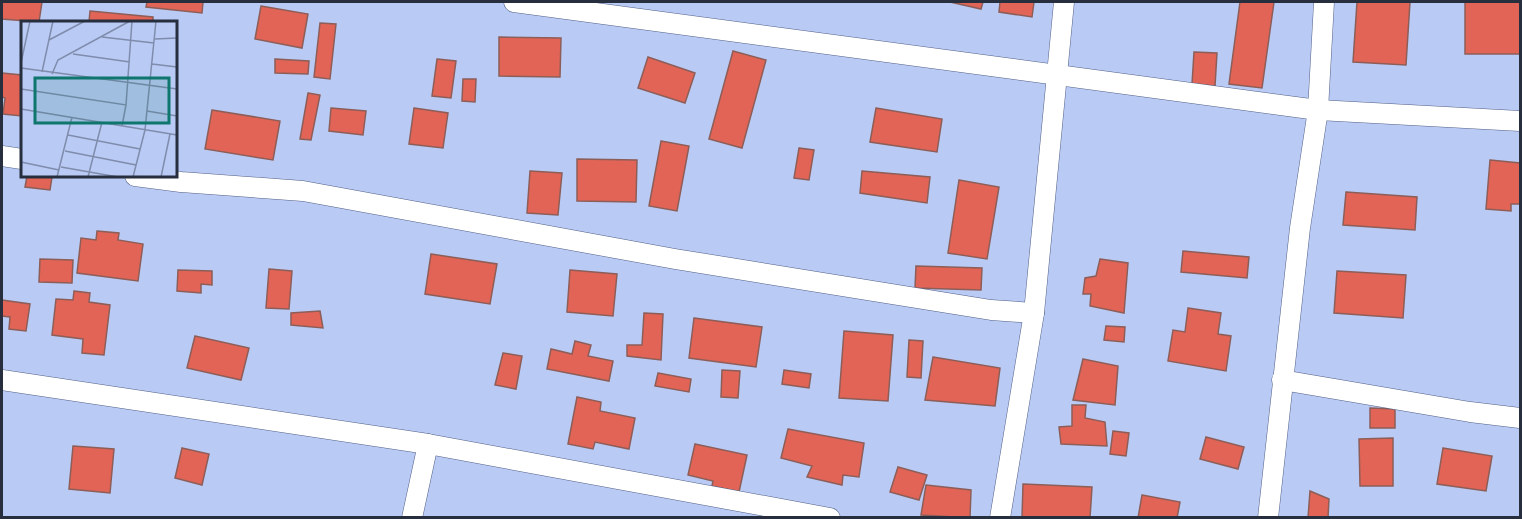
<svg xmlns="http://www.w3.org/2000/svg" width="1522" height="519" viewBox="0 0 1522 519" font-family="'Public Sans',sans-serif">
<rect width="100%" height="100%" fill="#b9caf5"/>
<g fill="#e26457" stroke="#8d5e58" stroke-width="1.5">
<polygon points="2,2 42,2 39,22 2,19"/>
<polygon points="147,2 203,2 202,13 146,7"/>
<polygon points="950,2 983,2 981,9"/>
<polygon points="1000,2 1034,2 1032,17 999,12"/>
<polygon points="1240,2 1274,2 1262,88 1229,84"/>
<polygon points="1357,2 1410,2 1406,65 1353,62"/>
<rect x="1465" y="2" width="55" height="52"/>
<polygon points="261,6 308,14 302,48 255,39"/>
<polygon points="90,11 153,17 153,22 89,22"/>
<polygon points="320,23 336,24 330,79 314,77"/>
<polygon points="499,37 561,38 560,77 499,76"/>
<polygon points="733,51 766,60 742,148 709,139"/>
<polygon points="1194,52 1217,53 1215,86 1192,84"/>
<polygon points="648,57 695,73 685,103 638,88"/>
<polygon points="275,59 309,61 308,74 275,73"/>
<polygon points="437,59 456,61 451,98 432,96"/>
<polygon points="2,73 22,75 22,116 3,114 5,98 2,97"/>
<polygon points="463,79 476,79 475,102 462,101"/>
<polygon points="308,93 320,95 311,140 300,139"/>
<polygon points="331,108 366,111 363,135 329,131"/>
<polygon points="414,108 448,113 443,148 409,144"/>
<polygon points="876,108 942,119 937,152 870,142"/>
<polygon points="212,110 280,121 273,160 205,149"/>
<polygon points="661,141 689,146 677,211 649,206"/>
<polygon points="799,148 814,150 809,180 794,178"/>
<polygon points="577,159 637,160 636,202 577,201"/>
<polygon points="1490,160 1520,163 1520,204 1511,204 1511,211 1486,209"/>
<polygon points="530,171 562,173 558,215 527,213"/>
<polygon points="862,171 930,177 927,203 860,193"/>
<polygon points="27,176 52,177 50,190 25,187"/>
<polygon points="959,180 999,187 987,259 948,253"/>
<polygon points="1346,192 1417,197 1415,230 1343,225"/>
<polygon points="97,231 119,233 118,240 143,244 138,281 77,273 81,238 96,240"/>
<polygon points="1183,251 1249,257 1247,278 1181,272"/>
<polygon points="431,254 497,264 490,304 425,294"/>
<polygon points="40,259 73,260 72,283 39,282"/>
<polygon points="1100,259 1128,263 1124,313 1090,306 1091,294 1083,294 1085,278 1096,276"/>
<polygon points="916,266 982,268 981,290 915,288"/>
<polygon points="269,269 292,271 289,309 266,308"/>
<polygon points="178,270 212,271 212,285 201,284 201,293 177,291"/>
<polygon points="570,270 617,274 613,316 567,312"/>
<polygon points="1337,271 1406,275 1403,318 1334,313"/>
<polygon points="74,291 90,293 89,302 110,305 104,355 82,353 83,339 52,335 56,299 73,300"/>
<polygon points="2,300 30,304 26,331 9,329 10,317 2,316"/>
<polygon points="1188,308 1221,313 1218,334 1231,336 1226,371 1168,361 1173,330 1185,332"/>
<polygon points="320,311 323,328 291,325 291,313"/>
<polygon points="644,313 663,314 661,360 627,356 627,345 642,345"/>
<polygon points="694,318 762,327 756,367 689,358"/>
<polygon points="1106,326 1125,327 1124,342 1104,340"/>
<polygon points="844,331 893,335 888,401 839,398"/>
<polygon points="195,336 249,348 241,380 187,368"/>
<polygon points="909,340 923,341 921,378 907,377"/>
<polygon points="575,341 591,345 588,356 613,361 609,381 547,369 551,349 572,354"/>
<polygon points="503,353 522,356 516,389 495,385"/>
<polygon points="933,357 1000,368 995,406 925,400"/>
<polygon points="1083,359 1118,366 1115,405 1073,400"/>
<polygon points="722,370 740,371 738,398 721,397"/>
<polygon points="784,370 811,374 809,388 782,384"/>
<polygon points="658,373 691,379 689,392 655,386"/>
<polygon points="577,397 601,402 600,411 635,418 629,449 595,442 593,449 568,444"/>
<polygon points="1072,405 1086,405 1085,418 1105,422 1107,446 1061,444 1059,427 1072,426"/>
<polygon points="1370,408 1395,409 1395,428 1370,428"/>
<polygon points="788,429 864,443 859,477 843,475 842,485 807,477 812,466 781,458"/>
<polygon points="1113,431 1129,433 1126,456 1110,454"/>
<polygon points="1206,437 1244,447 1238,469 1200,459"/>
<polygon points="1393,438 1393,486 1360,486 1359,439"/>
<polygon points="695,444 747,455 739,492 712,486 713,481 688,475"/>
<polygon points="73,446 114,449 110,493 69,489"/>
<polygon points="182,448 209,454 202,485 175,478"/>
<polygon points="1443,448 1492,456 1486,491 1437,484"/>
<polygon points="898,467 927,475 919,500 890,492"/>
<polygon points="1023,484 1092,487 1090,518 1022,518"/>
<polygon points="926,485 971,490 970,518 921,515"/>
<polygon points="1310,491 1329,499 1328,518 1308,518"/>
<polygon points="1142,495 1180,502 1177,518 1138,518"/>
</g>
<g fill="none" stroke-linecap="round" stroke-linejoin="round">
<defs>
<g id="street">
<polyline points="514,2 1318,110 1520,121"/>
<polyline points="2,156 22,159"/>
<polyline points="135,176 181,182 303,191 675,259 991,310 1034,313 1064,2"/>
<polyline points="2,380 428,444 830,518"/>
<polyline points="1282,380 1470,412 1520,418"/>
<polyline points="412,518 428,444"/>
<polyline points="1000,518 1034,313"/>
<polyline points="1268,518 1300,228 1318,110 1324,2"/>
</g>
</defs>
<use href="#street" stroke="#526085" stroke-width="21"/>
<use href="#street" stroke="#fff" stroke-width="20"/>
</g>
<g transform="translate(21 21)">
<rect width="156" height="156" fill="#b9caf5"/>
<path fill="none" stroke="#7f8cac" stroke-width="1.5" d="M81 16 133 22M134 18 156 17M28 19 64 0M52 33 109 41M0 42 9 0M131 43 156 46M0 47 156 68M21 51 32 0M31 53 37 39 109 0M0 68 105 84 111 0M0 88 156 114M126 90 156 95M101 105 105 84M47 114 119 128M44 130 115 144M0 141 38 149M40 146 97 156M36 156 51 96M67 156 81 101M112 156 124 109 135 0M140 156 149 113"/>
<path fill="#0f766e" fill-opacity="0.15" stroke="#0f766e" stroke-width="3" d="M14 57H148V102H14Z"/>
<rect width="156" height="156" fill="none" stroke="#272e3e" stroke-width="3"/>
</g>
<rect width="1522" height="519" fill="none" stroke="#272e3e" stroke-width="6"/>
</svg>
